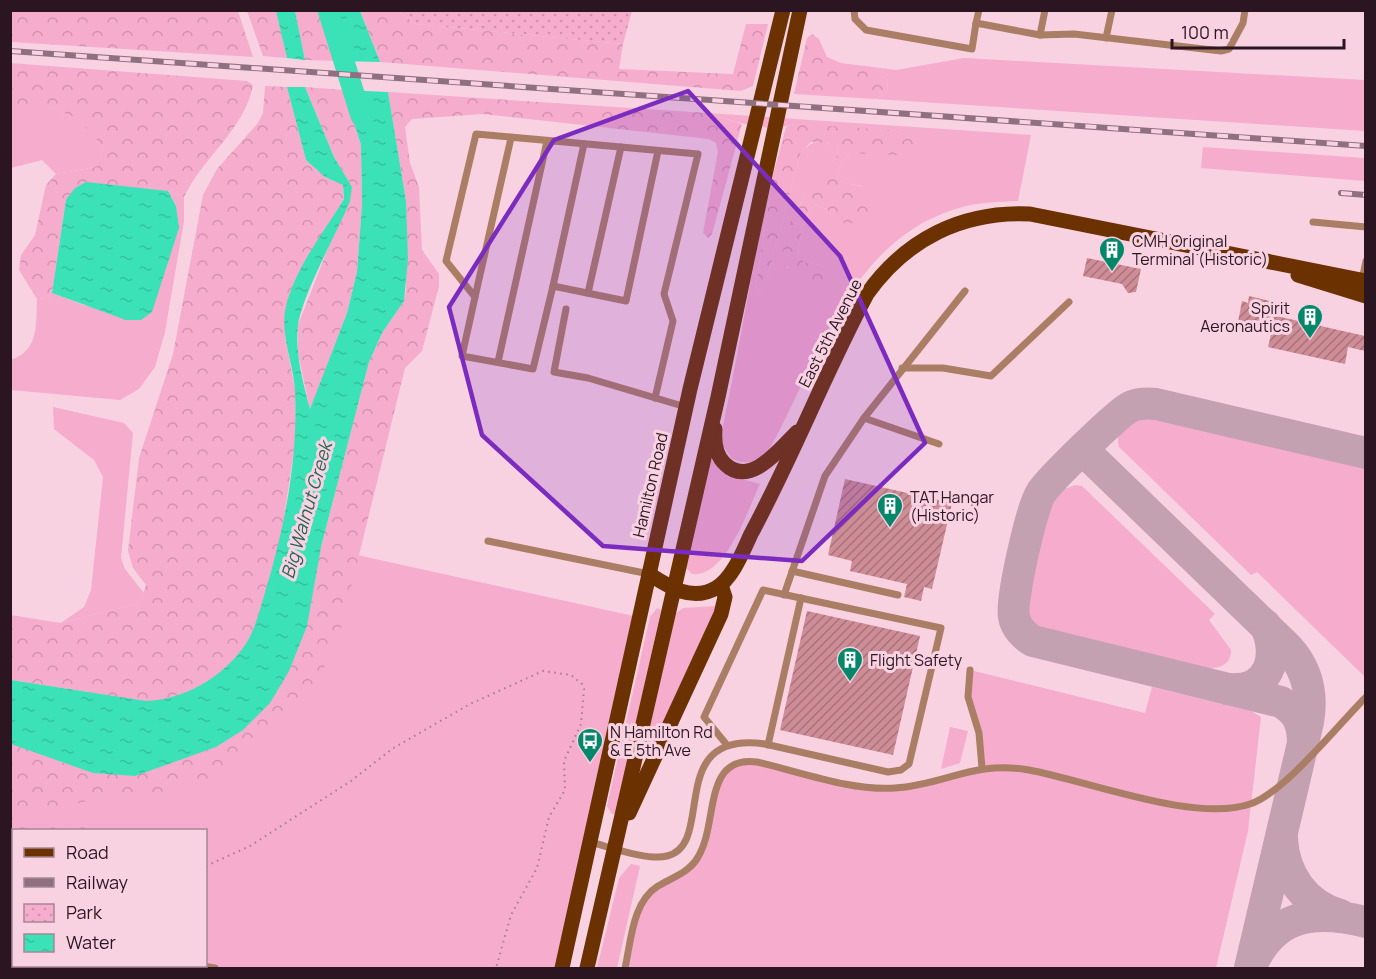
<svg xmlns="http://www.w3.org/2000/svg" width="1376" height="979" viewBox="0 0 1376 979" font-family="Manrope,sans-serif">
<defs>
<pattern id="forest-crowns" width="20" height="18" patternUnits="userSpaceOnUse" patternTransform="scale(1.5)"><rect width="20" height="18" fill="#f5accd"/><path d="M2 6a3 3 0 1 1 6 0M12 15a3 3 0 1 1 6 0" fill="none" stroke="#d293b0"/></pattern>
<pattern id="park-dots" width="8" height="8" patternUnits="userSpaceOnUse" patternTransform="scale(1.5)"><rect width="8" height="8" fill="#f5accd"/><path d="M2 2h.1M6 6h.1" fill="none" stroke="#d293b0" stroke-width="1.8" stroke-linecap="round"/></pattern>
<pattern id="water-ripples" width="26" height="14" patternUnits="userSpaceOnUse" patternTransform="scale(1.5)"><rect width="26" height="14" fill="#3ce2b7"/><path d="M2 4q2-2 4 0t4 0M15 11q2-2 4 0t4 0" fill="none" stroke="#35c19d"/></pattern>
<pattern id="building-hatch" width="6" height="6" patternUnits="userSpaceOnUse" patternTransform="scale(1.5)"><rect width="6" height="6" fill="#ce8d96"/><path d="M-1 1l2-2M0 6l6-6M5 7l2-2" fill="none" stroke="#a7727a"/></pattern>
</defs>
<rect width="100%" height="100%" fill="#f9d2e2"/>
<g fill="#f5accd" fill-rule="evenodd">
<polygon points="964,58 1365,80 1365,131 875,99 887,93 888,77 881,68 896,70"/>
<polygon points="11,107 49,107 80,119 99,141 102,154 96,167 56,174 42,160 11,168"/>
<path d="M707 113 1031 135 1018 201C998 202 978 202 959 208 848 240 818 363 768 452 757 462 745 466 731 458L723 445 722 431C740 346 753 260 773 175L755 291 758 295 766 282 801 152C814 139 823 139 838 149L837 156 800 204 787 268 827 266 804 262 798 257C800 241 802 216 815 205L826 209 846 224 862 186 844 183 837 178 839 168 849 153H860L794 124C767 134 734 121 707 113Z"/>
<polygon points="1203,147 1365,158 1365,181 1201,168"/>
<path d="M168 191 184 197V221L165 332 155 367 139 389 120 400 11 390 10 360C39 352 36 324 37 299L48 298 52 293 86 306 176 206Z"/>
<polygon points="53,407 124,423 133,433 121,558 125,569 144,593 140,603 61,623 84,607 91,590 103,477 94,460 54,429"/>
<path d="M1153 414 1365 463V677L1257 572 1251 575 1119 447C1113 426 1135 413 1153 414Z"/>
<path d="M709 458 727 475 760 484C748 509 726 578 692 574L685 567Z"/>
<path d="M1075 485 1082 486 1215 614 1209 620 1231 650C1231 683 1176 662 1159 658L1158 660 1040 633 1028 625 1024 614 1051 502 1062 490Z"/>
<path d="M321 547 638 617 562 968H11L10 743ZM14 830H206V966H14Z"/>
<polygon points="716,606 718,607 653,744 648,751 645,750 675,614 683,608"/>
<polygon points="657,608 661,610 616,814 612,814 607,806 650,617"/>
<polygon points="970,670 1145,713 1152,687 1251,711 1261,717 1248,831 1216,968 625,968 640,904 697,860 724,770 743,760 855,784 893,788 981,768 979,733 970,709"/>
<polygon points="950,727 968,731 960,763 941,769"/>
<polygon points="631,864 640,866 617,968 597,968 619,878"/>
</g>
<g fill="url(#forest-crowns)">
<polygon points="10,11 238,11 253,57 11,42"/>
<polygon points="247,11 276,11 287,58 263,56"/>
<polygon points="295,11 320,11 336,61 305,60"/>
<polygon points="360,11 398,11 416,24 623,44 619,69 733,74 746,24 768,24 753,86 741,91 380,62"/>
<polygon points="812,34 819,39 827,57 841,63 881,68 888,77 887,93 875,99 794,94 807,38"/>
<path d="M10 63 247 81 253 85C245 129 203 157 184 197L168 191 66 200 52 293 48 298 37 299 19 270 21 255 35 235 46 185 56 174 96 167 102 153 98 141 79 119 49 107H11Z"/>
<polygon points="265,86 287,87 306,160 325,177 343,185 344,199 294,282 285,337 295,389 296,437 281,538 257,620 243,648 215,677 168,700 146,701 11,680 10,615 61,623 140,603 146,585 133,568 128,551 139,458 173,354 203,195 217,169 258,123 263,113"/>
<polygon points="305,87 344,90 361,145 362,205 357,272 347,313 310,410 298,353 298,325 352,187 334,157"/>
<path d="M388 92 707 113 742 124 712 234 708 238 703 233 718 152 716 143 709 139 483 114 412 119 405 127 410 163 419 187 422 250 439 274V286L422 351 405 368 336 649 314 683 249 755 225 775 139 798 87 801 20 816 18 824C38 835 65 821 88 824V830H14L13 871H11V744L93 773 190 758 215 747 243 730 307 626 321 547 369 362 382 333 404 301 406 289V201Z"/>
<path d="M794 124 924 132 932 137 923 150 914 156 849 153 839 168 837 178C846 186 858 183 868 190L869 215 863 222 845 224 826 209 815 205C802 216 800 241 798 257L804 262 827 266 834 274 831 281C814 285 805 286 793 273 761 242 817 182 837 156L838 149 828 143 811 142 801 152 766 282 758 295 755 291 773 175 786 127Z"/>
</g>
<polygon fill="url(#park-dots)" points="398,11 632,11 623,44 416,24"/>
<g fill="url(#water-ripples)">
<polygon points="276,11 295,11 305,60 287,58"/>
<polygon points="320,11 360,11 380,62 336,61"/>
<path d="M287 87H305L334 157 352 187 350 201C337 233 302 295 298 326 295 354 303 382 310 409L347 313 357 272 362 205 361 145 344 90 388 92 406 201 408 259 404 301 382 333 369 362 321 547 307 626 289 671 270 703 243 730 216 747 135 776 93 773 11 744V680L146 701C183 700 221 678 243 648 255 632 260 609 266 589 285 525 298 459 295 392 294 365 281 339 285 311 293 270 323 234 344 199L343 185 325 177 306 160Z"/>
<polygon points="86,182 168,191 176,206 179,228 152,312 141,320 126,320 52,293 66,200 75,188"/>
</g>
<g fill="none" stroke-linecap="round" stroke-linejoin="round">
<polyline stroke="#3ce2b7" stroke-width="21" points="328,10 361,116"/>
<g stroke="#c4a1b0" stroke-width="32">
<path d="M1083 450 1288 648C1307 669 1313 694 1308 722L1250 968"/>
<path d="M1228 689C1269 693 1281 656 1265 625"/>
<path d="M1303 743C1303 724 1298 712 1281 702L1033 641C1024 636 1016 627 1014 617 1010 602 1032 506 1041 493 1048 481 1118 413 1130 407 1138 403 1147 403 1156 404L1366 453"/>
<path d="M1282 839C1284 875 1305 905 1340 915"/>
<path d="M1255 958C1280 911 1320 911 1366 922"/>
</g>
</g>
<g fill="url(#building-hatch)">
<polygon points="1087,258 1141,269 1136,292 1128,293 1122,284 1083,276"/>
<polygon points="1249,296 1270,301 1268,307 1274,308 1272,315 1365,336 1365,351 1348,347 1345,364 1268,347 1272,330 1238,322 1242,301 1248,303"/>
<polygon points="845,479 952,503 932,589 924,587 921,601 904,597 907,584 850,571 852,561 828,555"/>
<polygon points="807,611 920,636 893,755 780,730"/>
</g>
<g fill="none" stroke-linecap="round" stroke-linejoin="round">
<g stroke="#9f7f8d" stroke-width="2" stroke-dasharray="1.5 4.5" stroke-linecap="butt">
<polyline points="519,10 533,10"/>
<polyline points="206,866 250,846 351,781 392,749 470,704 543,671 571,675 582,684 584,689 581,724 564,761 565,790 549,817 537,868 511,915 496,968"/>
<polyline points="10,908 14,910"/>
</g>
<g stroke="#aa7e64" stroke-width="7">
<polyline points="854,10 855,19 866,30 972,49 976,23 1040,35 1074,34 1221,51 1229,49 1243,23 1245,10"/>
<polyline points="976,23 979,10"/>
<polyline points="1040,35 1045,10"/>
<polyline points="1106,38 1112,10"/>
<polyline points="1313,222 1366,227"/>
<polyline points="1362,280 1366,261"/>
<polyline points="553,286 584,144"/>
<polyline points="588,293 621,147"/>
<polyline points="475,297 511,138"/>
<polyline points="566,309 554,372 588,378 686,407"/>
<polyline points="498,362 547,141"/>
<polyline points="902,368 943,368 991,376 1069,302"/>
<path d="M655 398 673 321 664 294 698 154C624 148 550 141 476 134L446 261 475 297 462 356 533 369 553 286 626 301 658 151"/>
<polyline points="864,418 965,291"/>
<polyline points="488,541 649,574"/>
<polyline points="792,571 898,595"/>
<polyline points="784,595 825,476 864,418 939,444"/>
<polyline points="970,670 968,697 979,733 982,768"/>
<polyline points="768,745 801,598"/>
<path d="M590 842C610 847 648 861 667 856 717 844 663 730 765 744L888 772 901 770 909 764 941 628 763 590 704 717 727 745"/>
<polyline points="10,939 14,940"/>
<polyline points="202,966 215,968"/>
<path d="M625 968C631 942 632 902 658 886 671 878 690 872 698 857 719 823 702 755 757 762 801 772 850 791 895 788 945 785 973 760 1029 770 1089 781 1194 823 1250 804 1284 793 1338 725 1366 697"/>
</g>
<g stroke="#6c3101" stroke-width="15">
<polyline points="1298,275 1366,296"/>
<path d="M715 429C714 442 715 455 725 464 750 488 780 449 797 432"/>
<path d="M649 574C669 587 692 602 716 588 733 578 743 551 751 534 793 456 825 373 867 294 906 239 962 211 1030 214L1366 281"/>
<polyline points="629,813 721,614 725,597 721,585"/>
<polyline points="562,968 690,389 783,10"/>
<polyline points="587,968 718,397 800,10"/>
</g>
<defs>
<g id="rail">
<polyline points="10,51 1366,146"/>
<polyline points="1341,193 1366,195"/>
</g>
</defs>
<use href="#rail" stroke="#8f707e" stroke-width="6"/>
<use href="#rail" stroke="#f9d2e2" stroke-width="4" stroke-dasharray="11" stroke-linecap="butt"/>
</g>
<path fill="#7b2cbf" fill-opacity="0.2" stroke="#7b2cbf" stroke-width="4.5" stroke-linejoin="round" d="M688 91 840 256 925 443 802 561 603 546 482 435 449 307 554 140Z"/>
<defs>
<symbol id="building-pin" viewBox="-11 -11 22 30"><path d="M0 17L-7.5 6A9.5 9.5 0 1 1 7.5 6Z" fill="#03876a" stroke="#f9d2e2"/><path d="M-4-6H4V6H1V3H-1V6H-4ZM-2.5-4.3h1.7v1.8h-1.7ZM.8-4.3h1.7v1.8H.8ZM-2.5-1h1.7V.8h-1.7ZM.8-1h1.7V.8H.8Z" fill="#fff"/></symbol>
<symbol id="bus-pin" viewBox="-11 -11 22 30"><path d="M0 17L-7.5 6A9.5 9.5 0 1 1 7.5 6Z" fill="#03876a" stroke="#f9d2e2"/><path d="M-5-6H5V4H4V6H2V4H-2V6H-4V4H-5ZM-3.5-4V0h7V-4ZM-3.5 1.2v1.5H-2V1.2ZM2 1.2v1.5H3.5V1.2Z" fill="#fff"/></symbol>
</defs>
<g fill-rule="evenodd">
<use href="#building-pin" x="1097" y="235" width="30" height="40"/>
<use href="#building-pin" x="1295" y="302" width="30" height="40"/>
<use href="#building-pin" x="875" y="491" width="30" height="40"/>
<use href="#building-pin" x="835" y="645" width="30" height="40"/>
<use href="#bus-pin" x="575" y="726" width="30" height="40"/>
</g>
<g text-anchor="middle" dominant-baseline="central" stroke-width="6" stroke-linejoin="round" paint-order="stroke">
<g font-size="16" fill="#2b1520" stroke="#f9d2e2" text-anchor="start">
<text x="1132" y="241">CMH Original<tspan x="1132" dy="18">Terminal (Historic)</tspan></text>
<text x="1290" y="308" text-anchor="end">Spirit<tspan x="1290" dy="18">Aeronautics</tspan></text>
<text x="910" y="497">TAT Hangar<tspan x="910" dy="18">(Historic)</tspan></text>
<text x="870" y="660">Flight Safety</text>
<text x="610" y="732">N Hamilton Rd<tspan x="610" dy="18">&amp; E 5th Ave</tspan></text>
</g>
<g font-size="16" fill="#2b1520" stroke="#f9d2e2">
<text transform="translate(830 333) rotate(-63)">East 5th Avenue</text>
<text transform="translate(650 485) rotate(-77)">Hamilton Road</text>
</g>
<g font-size="18" font-style="italic" fill="#256351" stroke="#f9d2e2">
<text transform="translate(306 510) rotate(-74)">Big Walnut Creek</text>
</g>
</g>
<rect width="1376" height="979" fill="none" stroke="#2b1520" stroke-width="24"/>
<rect x="12" y="829" width="195" height="138" fill="#f9d2e2" stroke="#a78694" stroke-width="1.5"/>
<rect x="24" y="848" width="30" height="9" fill="#6c3101" stroke="#a78694" stroke-width="1.5"/>
<text x="66" y="859" font-size="18" fill="#2b1520">Road</text>
<rect x="24" y="878" width="30" height="9" fill="#8f707e" stroke="#a78694" stroke-width="1.5"/>
<text x="66" y="889" font-size="18" fill="#2b1520">Railway</text>
<rect x="24" y="904" width="30" height="18" fill="url(#park-dots)" stroke="#a78694" stroke-width="1.5"/>
<text x="66" y="919" font-size="18" fill="#2b1520">Park</text>
<rect x="24" y="934" width="30" height="18" fill="url(#water-ripples)" stroke="#a78694" stroke-width="1.5"/>
<text x="66" y="949" font-size="18" fill="#2b1520">Water</text>
<path d="M1172 39v9h172v-9" fill="none" stroke="#2b1520" stroke-width="3"/>
<text x="1181" y="39" font-size="18" fill="#2b1520" stroke="#f9d2e2" stroke-width="4.5" paint-order="stroke">100 m</text>
</svg>
